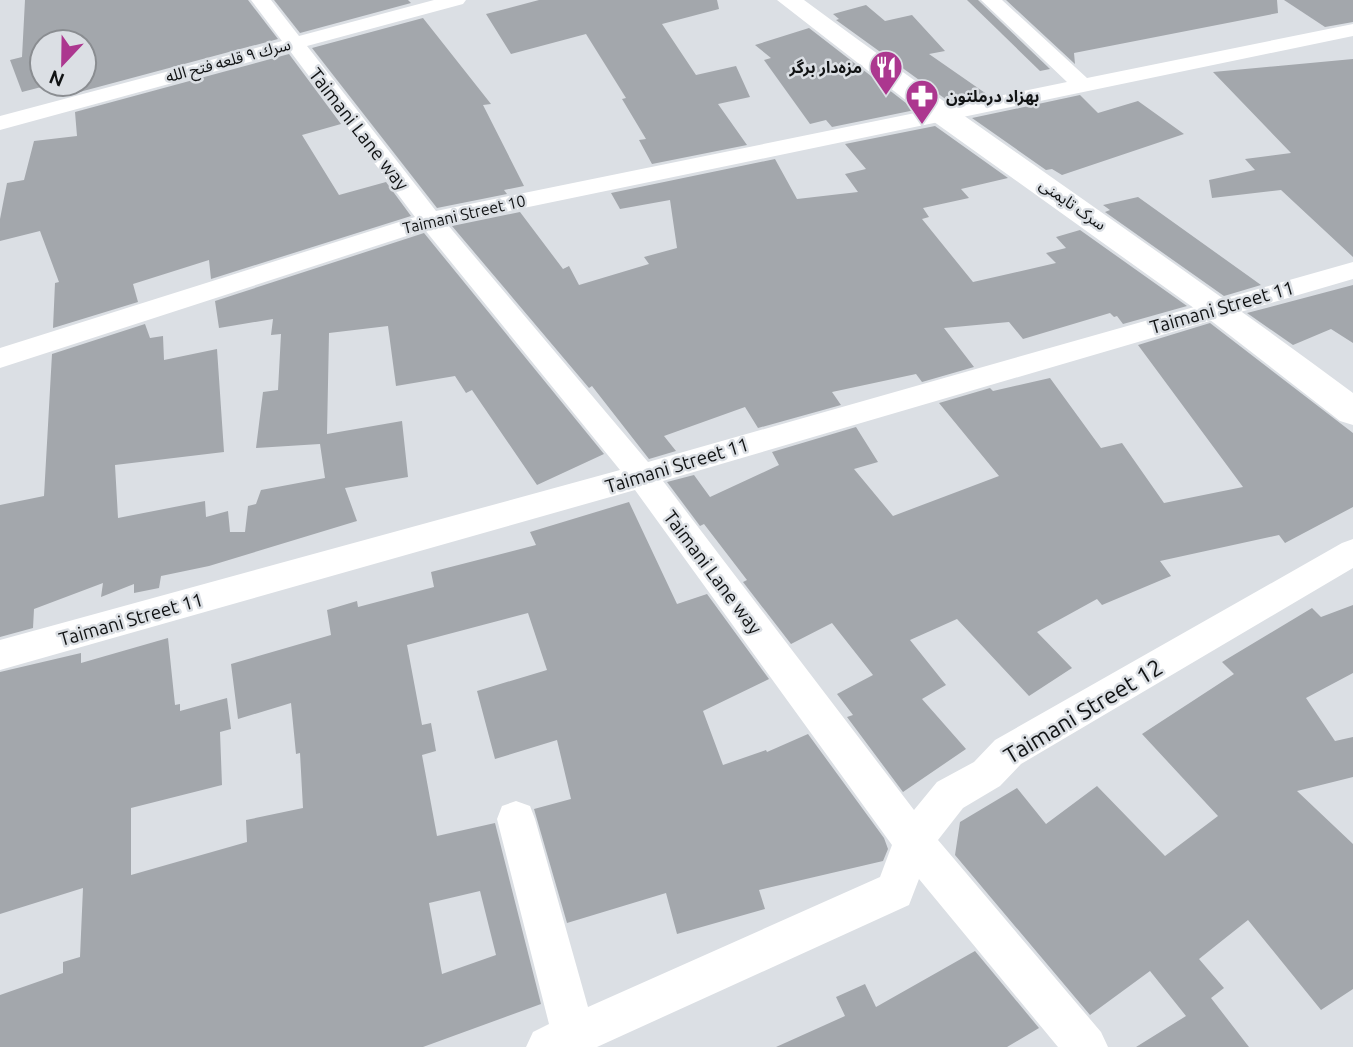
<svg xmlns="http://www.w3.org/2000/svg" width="1353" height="1047" viewBox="0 0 1353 1047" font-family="Ubuntu,'Noto Sans Arabic',sans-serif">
<rect width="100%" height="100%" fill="#dbdfe4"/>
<g fill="#a3a7ac" fill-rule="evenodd">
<polygon points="25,0 248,0 278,39 72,94 71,84 84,84 84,42 42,42 42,84 53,84 22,92 10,60 22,57"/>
<polygon points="274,0 408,0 411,3 300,33"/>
<polygon points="539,0 717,0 719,9 662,24 696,75 736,66 750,97 718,104 747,145 652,164 639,140 646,139 622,99 626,98 586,34 511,54 486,14"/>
<polygon points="967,0 978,0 1050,69 1040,71"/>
<polygon points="1006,0 1277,0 1278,13 1074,53 1075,64"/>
<polygon points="1284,0 1353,0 1353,22 1325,27"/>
<polygon points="866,5 885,21 912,15 945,51 929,54 988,95 951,103 836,20 839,19 833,14"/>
<polygon points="423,18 491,104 483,105 524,186 504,190 507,194 437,208 312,48"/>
<polygon points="809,28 915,110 832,127 826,120 810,124 764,60 771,58 755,45"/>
<polygon points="289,54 341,124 302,135 339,195 386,182 411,216 211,279 209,260 133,284 138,302 53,328 55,283 59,282 40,231 0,241 0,219 7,183 24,180 34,141 77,136 75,112"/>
<polygon points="1353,59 1353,257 1281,190 1212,198 1209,180 1255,170 1245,159 1291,153 1213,72"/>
<polygon points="1080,95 1098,113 1138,101 1184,134 1062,175 1052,169 1046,170 972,118"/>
<polygon points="935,126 1008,178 961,189 969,198 923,208 929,217 922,219 973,282 1056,263 1046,253 1066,248 1056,237 1080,230 1187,306 1123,324 1117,316 1114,317 1110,313 1023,339 1009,322 944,328 974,367 922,382 916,374 832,392 841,405 758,428 745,407 664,436 676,451 649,459 592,386 589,388 452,226 520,212 563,269 569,266 579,285 649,264 644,257 677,248 670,200 620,209 611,193 775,159 797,199 858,192 845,174 866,169 845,144"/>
<polygon points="1138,197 1261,285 1224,296 1105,212 1110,210 1103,205"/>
<polygon points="424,233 604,454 537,485 472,390 466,393 455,376 396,386 388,326 329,333 327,434 402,421 408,477 345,488 357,521 209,566 161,576 159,588 134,593 134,584 101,597 103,583 34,609 33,628 0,637 0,505 44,496 52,354 145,324 150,338 163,336 164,360 217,349 224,452 115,465 118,518 205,501 206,517 228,511 230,532 245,532 248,506 256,504 261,490 325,478 320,444 256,448 263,392 278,390 281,334 271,335 273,319 219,328 215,301"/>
<polygon points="1353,285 1353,343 1331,329 1293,345 1247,313"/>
<polygon points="1210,323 1353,433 1353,507 1285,543 1279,535 1160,561 1171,576 1102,605 1097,599 1037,632 1072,668 1029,696 957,619 910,640 946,685 922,699 966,749 903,792 847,717 853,715 837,694 873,675 832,623 791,644 743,582 747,580 704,524 700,526 667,482 694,475 710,497 779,465 772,452 856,427 878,462 854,469 893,516 999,476 939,403 990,388 993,391 1050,378 1101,448 1122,443 1164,503 1243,487 1138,345"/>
<path d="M629 502 677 604 707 594 769 679 703 711 723 765 766 750 767 752 808 734 884 838 888 849 883 861 759 890 765 909 677 934 666 893 567 923 534 809 571 799 557 740 495 759 477 691 547 670 528 613 407 645 422 725 431 723 436 751 422 755 437 836 495 823 541 1004 423 1047H0V995L63 973V962L80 957 83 888 0 914V672L81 653V663L168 638 175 705 180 704V711L227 698 231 729 220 732 222 785 131 808V875L247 842 246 820 303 808 300 753 296 754 291 703 238 719 231 664 331 635 327 610 357 601 358 607 434 587 431 572 536 545 530 532ZM480 891 496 955 442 974 429 903Z"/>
<polygon points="1353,605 1353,673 1306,698 1335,741 1353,737 1353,777 1297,791 1353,844 1353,989 1321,1010 1248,920 1199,959 1224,988 1211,998 1249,1047 1136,1047 1186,1016 1150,971 1090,1015 955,855 960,822 1017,788 1046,824 1097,786 1165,856 1218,816 1142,734 1234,674 1222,662 1312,608 1321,617"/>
<polygon points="975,951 1039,1028 1007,1047 776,1047 845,1016 836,997 865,984 876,1007"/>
</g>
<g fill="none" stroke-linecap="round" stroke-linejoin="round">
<polygon fill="#fff" fill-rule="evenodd" points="251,0 271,0 299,36 434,0 466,0 463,4 307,46 436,211 1067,82 981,0 1002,0 1087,78 1353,24 1353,36 447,224 648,462 1353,262 1353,279 663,481 914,810 937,782 974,762 995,740 1342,543 1353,539 1353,568 1021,764 1000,786 963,808 938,840 1101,1032 1108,1047 1058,1047 919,879 909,905 597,1047 526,1047 533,1032 549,1024 497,819 502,806 516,801 530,806 535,819 588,1007 880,877 892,845 635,490 0,670 0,640 620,470 425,230 0,368 0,348 415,217 290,51 0,130 0,116 282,41"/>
<path fill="#fff" fill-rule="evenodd" d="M777 0H804C985 134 1173 259 1353 393V425L1340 421 1205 316 930 119Z"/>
</g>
<defs>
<symbol id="restaurant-pin" viewBox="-11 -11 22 30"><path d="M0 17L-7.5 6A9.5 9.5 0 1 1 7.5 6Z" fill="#ac378f" stroke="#dbdfe4"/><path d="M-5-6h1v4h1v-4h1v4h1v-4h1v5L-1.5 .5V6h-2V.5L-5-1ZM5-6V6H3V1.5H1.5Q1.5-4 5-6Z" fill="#fff"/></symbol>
<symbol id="pharmacy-pin" viewBox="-11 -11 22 30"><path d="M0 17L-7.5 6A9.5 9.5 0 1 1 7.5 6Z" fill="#ac378f" stroke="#dbdfe4"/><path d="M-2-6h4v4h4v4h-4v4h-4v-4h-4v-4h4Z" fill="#fff"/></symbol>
</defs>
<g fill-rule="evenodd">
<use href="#restaurant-pin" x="867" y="48" width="38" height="52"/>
<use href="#pharmacy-pin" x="903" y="77" width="38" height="52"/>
</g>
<g text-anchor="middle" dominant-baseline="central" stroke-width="5" stroke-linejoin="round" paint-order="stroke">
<g font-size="16" fill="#111314" stroke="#dbdfe4">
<text transform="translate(228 60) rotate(-15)">سرك ٩ قلعه فتح الله</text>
<text transform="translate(1073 204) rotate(35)">سرک تایمنی</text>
<text transform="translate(464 214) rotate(-13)">Taimani Street 10</text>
</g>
<g font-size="16" font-weight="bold" fill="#111314" stroke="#dbdfe4" text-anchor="end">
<text x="862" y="67">مزه‌دار برگر</text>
<text x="946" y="96" text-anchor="start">بهزاد درملتون</text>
</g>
<g font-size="19" fill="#111314" stroke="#dbdfe4">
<text transform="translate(359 129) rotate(52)">Taimani Lane way</text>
<text transform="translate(1222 307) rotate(-16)">Taimani Street 11</text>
<text transform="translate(677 465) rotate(-17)">Taimani Street 11</text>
<text transform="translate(713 572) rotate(53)">Taimani Lane way</text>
<text transform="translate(131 619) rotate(-16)">Taimani Street 11</text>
</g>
<g font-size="23" fill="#111314" stroke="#dbdfe4">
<text transform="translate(1083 711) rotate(-31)">Taimani Street 12</text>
</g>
</g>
<g transform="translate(63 63) rotate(202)"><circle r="33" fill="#dbdfe4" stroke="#8a8d91" stroke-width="2"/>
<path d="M0-5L12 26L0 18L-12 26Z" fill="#ac378f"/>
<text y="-10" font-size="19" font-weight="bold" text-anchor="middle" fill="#111314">N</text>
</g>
</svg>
